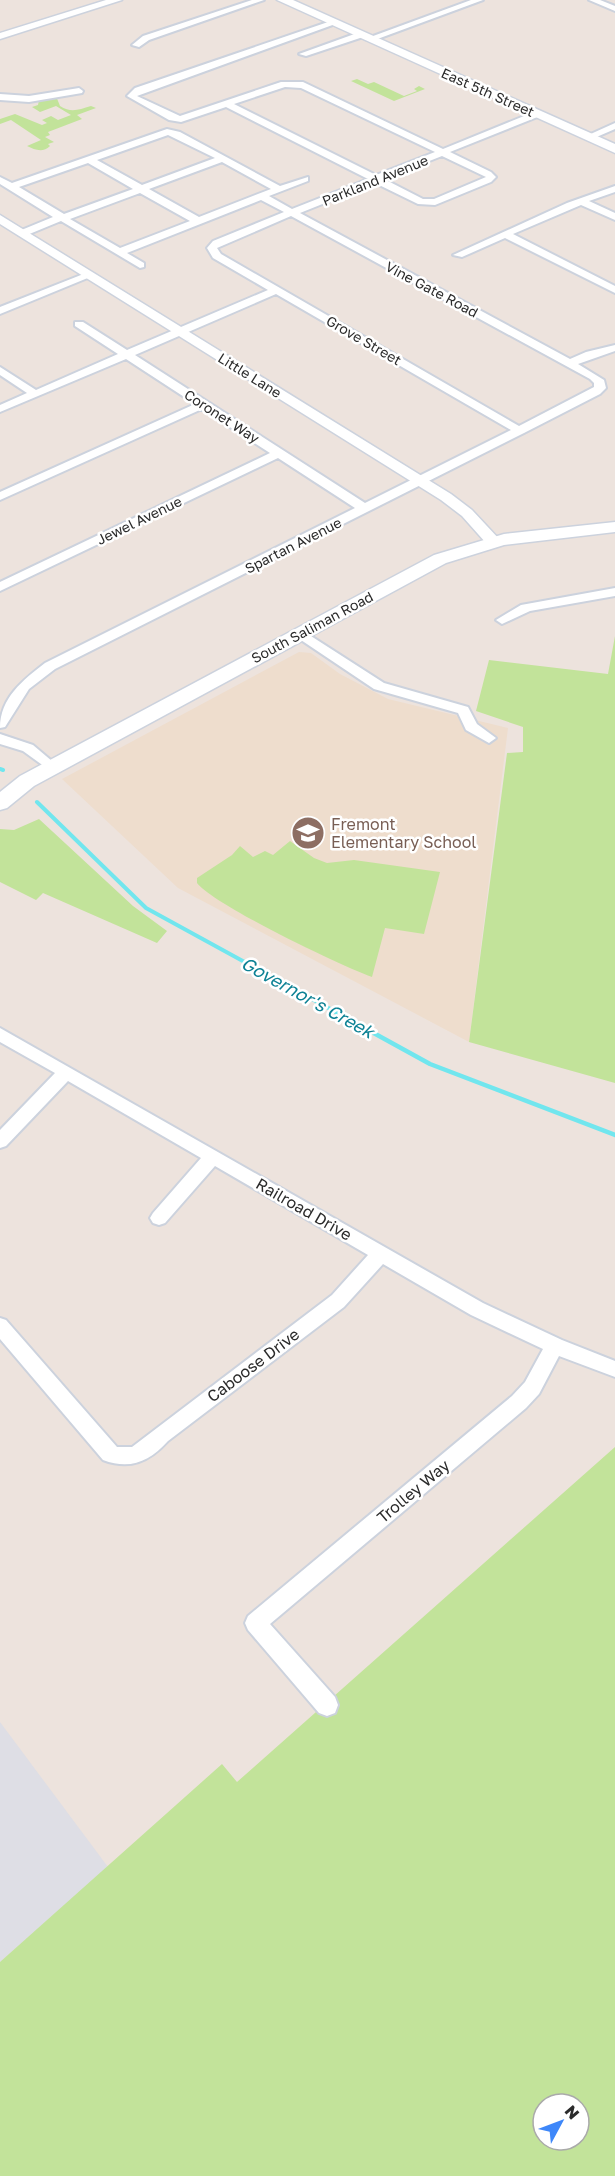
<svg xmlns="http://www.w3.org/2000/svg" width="615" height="2176" viewBox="0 0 615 2176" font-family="'Golos Text',sans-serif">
<rect width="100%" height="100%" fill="#ede3dd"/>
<polygon fill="#dedee5" points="0,1722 108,1867 0,1962"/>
<polygon fill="#eeddcd" points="299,652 311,653 340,674 388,699 508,728 469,1042 178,888 62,779"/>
<g fill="#c2e39a" fill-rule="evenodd">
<polygon points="357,79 368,84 374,82 404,96 417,91 414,89 419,86 425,89 394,101 351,81"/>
<path d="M56 96 60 106C71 113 78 110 91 106L96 108 77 115 82 119 48 132 50 135 45 137 54 142 48 144 50 146C43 153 35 150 27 146L41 140 11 120 0 124V119L15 114 42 125 47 123 42 120 51 116 58 120 71 115 56 106 40 112 32 107 38 105 39 100Z"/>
<polygon points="615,636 615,1083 469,1042 507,753 523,752 523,727 476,711 489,660 608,674"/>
<polygon points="39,819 133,906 167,931 157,943 43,893 36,900 0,882 0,829 14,830"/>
<path d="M290 841 314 858 327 863 354 860 440 872 424 934 385 928 372 977C341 966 214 905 197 883V878L232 855 240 846 253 857 265 851 273 855Z"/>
<path d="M615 1447V2176H0V1962L222 1764 237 1782ZM543 2104H579V2140H543Z"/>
</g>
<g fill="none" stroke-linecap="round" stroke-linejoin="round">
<g stroke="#71e6ee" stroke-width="4">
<polyline points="0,769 3,770"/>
<polyline points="37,802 146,908 332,1010"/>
</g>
<polyline stroke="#71e6ee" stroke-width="4.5" points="330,1009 430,1064 615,1135"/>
<defs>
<g id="minor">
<polygon points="252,0 264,0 149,40 139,47 132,45 143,36"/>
<polygon points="471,0 483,0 372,41 365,39"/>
<polygon points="589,0 600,0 615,6 615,11"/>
<path d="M331 21 338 23 137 96 180 116 281 82H303L443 149 534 112H540V116L450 152 491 172 496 177 491 182 435 205 418 204 375 183 300 213 570 359 586 352 615 345V351L578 364 604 380 606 388 600 394 524 433 55 669 29 689 5 727 0 728C0 698 23 680 45 663L355 508 278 458 0 591V582L270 453 202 409 0 500V492L195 404 126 359 0 412V405L27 393 0 375V367L36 390 118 354 75 326V322H83L127 350 268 290 213 258 207 248 213 241 284 212 261 200 127 253 144 263V267L140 268 61 221 27 235H19V231L53 217 0 184V177L12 183 167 129 180 132 280 186 308 177V181L269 196 292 209 368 179 226 107 181 122 169 120 127 96 135 88ZM285 87 301 88 435 152 376 175 234 104ZM168 135 215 158 142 185 97 160ZM442 156 486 177 434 199H423L384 179ZM222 162 271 189 199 217 149 189ZM88 163 133 189 64 214 19 187ZM140 193 190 221 120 248 70 219ZM291 216 590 379 594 383V387L519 426 221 254 217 248ZM276 294 511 430 365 503 135 355Z"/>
<polygon points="360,32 363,37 306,56 299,54"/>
<polygon points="79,88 83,91 82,93 29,102 0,100 0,94 29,96"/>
<polygon points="615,123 615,129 592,139 584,137"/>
<polygon points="615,186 615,192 589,201 615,213 615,220 581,205 513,234 615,286 615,293 505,238 462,257 453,255 567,203"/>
<polygon points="86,273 95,275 0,314 0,307"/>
<polygon points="615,588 615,596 530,611 502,624 496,620 521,605"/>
<polygon points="300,629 384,683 468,707 477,724 496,738 489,743 466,730 458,713 374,689 295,636 294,633"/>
<polygon points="0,734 33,745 59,767 52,772 23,751 0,744"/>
<path d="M0 1028 483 1303 562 1340 615 1361V1377L559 1356 539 1394 526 1408 270 1624 335 1697 338 1705 335 1713 327 1716 319 1713 248 1630 245 1623 248 1616 512 1396 525 1382 543 1349 471 1315 383 1264 344 1307 168 1441C149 1462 130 1470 103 1460L0 1339V1318L6 1320 117 1447H132L332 1295 368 1255 215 1166 165 1223 159 1225 153 1223 150 1218 153 1213 201 1158 68 1081 6 1146 0 1148V1130L55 1073 0 1042Z"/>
</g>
<g id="tertiary">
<polygon points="106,0 122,0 0,39 0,33"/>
<polygon points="0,215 451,494 472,510 500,540 492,545 486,543 462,516 441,500 0,224"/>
</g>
<g id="secondary">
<polygon points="277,0 293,0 615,144 615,153"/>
<polygon points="615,522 615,532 504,545 446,563 34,786 7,808 0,810 0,792 20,776 434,555 504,534"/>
</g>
</defs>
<use href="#minor" stroke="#ccd2dd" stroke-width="4"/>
<use href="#tertiary" stroke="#ccd2dd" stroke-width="3"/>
<use href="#secondary" stroke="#ccd2dd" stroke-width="3"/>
<use href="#minor" fill="#fff" fill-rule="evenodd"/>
<use href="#tertiary" fill="#fff" fill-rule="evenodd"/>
<use href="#secondary" fill="#fff" fill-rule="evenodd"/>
</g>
<defs>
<symbol id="school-disc" viewBox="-11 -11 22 22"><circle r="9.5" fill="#8d6e63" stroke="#fff"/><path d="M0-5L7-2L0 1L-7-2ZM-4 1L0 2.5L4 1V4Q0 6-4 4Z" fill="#fff"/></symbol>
</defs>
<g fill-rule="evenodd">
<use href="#school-disc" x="289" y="814" width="38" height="38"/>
</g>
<g text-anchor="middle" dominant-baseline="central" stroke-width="5" stroke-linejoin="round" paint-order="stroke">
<g font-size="14" fill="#2b2b2b" stroke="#fff">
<text transform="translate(488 92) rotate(24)">East 5th Street</text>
<text transform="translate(375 180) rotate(-22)">Parkland Avenue</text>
<text transform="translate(432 289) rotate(28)">Vine Gate Road</text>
<text transform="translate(364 340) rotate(30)">Grove Street</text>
<text transform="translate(250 375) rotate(32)">Little Lane</text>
<text transform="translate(222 416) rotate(33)">Coronet Way</text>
<text transform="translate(139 520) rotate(-26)">Jewel Avenue</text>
<text transform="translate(293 545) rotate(-27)">Spartan Avenue</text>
<text transform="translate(312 627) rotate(-28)">South Saliman Road</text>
</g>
<g font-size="16" fill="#785e54" stroke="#fff" text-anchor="start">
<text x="331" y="824">Fremont<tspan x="331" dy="18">Elementary School</tspan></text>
</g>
<g font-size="16" fill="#2b2b2b" stroke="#fff">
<text transform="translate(304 1209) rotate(30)">Railroad Drive</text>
<text transform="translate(253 1365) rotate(-37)">Caboose Drive</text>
<text transform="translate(413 1491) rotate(-40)">Trolley Way</text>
</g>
<g font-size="18" font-style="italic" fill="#0e8295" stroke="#fff">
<text transform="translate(308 997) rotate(29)">Governor's Creek</text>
</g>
</g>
<g transform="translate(561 2122) rotate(49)"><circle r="28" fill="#ffffff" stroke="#aaaaaa" stroke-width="1.5"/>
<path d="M0-4.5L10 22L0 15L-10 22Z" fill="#3e87f9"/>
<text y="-9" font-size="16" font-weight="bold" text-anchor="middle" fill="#2b2b2b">N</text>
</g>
</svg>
